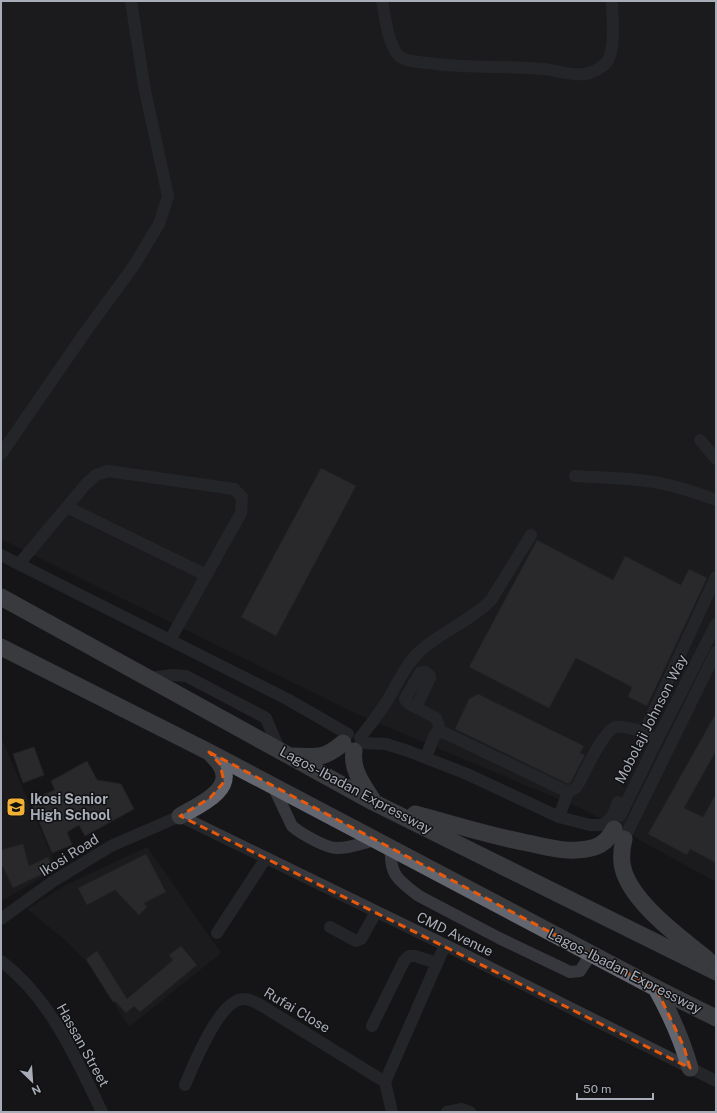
<svg xmlns="http://www.w3.org/2000/svg" width="717" height="1113" viewBox="0 0 717 1113" font-family="'Public Sans',sans-serif">
<rect width="100%" height="100%" fill="#161618"/>
<g fill="#222225">
<polygon points="1,1 716,1 716,882 585,810 359,715 1,539"/>
<polygon points="1,737 57,869 1,901"/>
<polygon points="147,847 221,953 129,1027 91,966 64,939 27,909 66,885"/>
</g>
<g fill="#404145" stroke="#303034">
<polygon points="321,468 356,486 276,636 241,617"/>
<polygon points="537,540 613,580 625,556 681,585 689,569 707,578 647,706 628,697 632,687 576,658 549,708 469,667"/>
<polygon points="478,694 584,746 580,753 585,755 571,782 568,784 455,729 469,699"/>
<polygon points="716,713 716,751 684,808 703,817 716,794 716,863 690,849 687,855 648,834"/>
<polygon points="34,747 44,775 23,783 13,754"/>
<polygon points="87,761 97,780 121,784 134,809 85,836 79,825 67,832 72,845 52,853 30,800 55,790 51,781"/>
<polygon points="23,844 29,866 48,857 53,869 13,888 3,867 1,868 1,850"/>
<polygon points="146,854 166,892 144,903 147,907 139,915 115,890 87,905 78,888"/>
<polygon points="181,946 197,965 140,1012 134,1006 126,1013 115,1001 113,1002 86,959 97,951 127,999 173,960 169,955"/>
</g>
<g fill="none" stroke-linecap="round" stroke-linejoin="round">
<g stroke="#37383d" stroke-width="12">
<path d="M382 1C385 16 388 45 399 56 407 63 425 62 436 64 471 68 507 66 543 69 557 70 570 76 585 74 591 73 599 69 604 65 617 55 612 17 612 1"/>
<polyline points="700,440 716,459"/>
<polyline points="1,454 86,331 133,267 159,224 168,196 145,91 131,1"/>
<path d="M575 476C599 478 623 477 647 481 671 484 693 492 716 500"/>
<polyline points="67,507 206,575"/>
<polyline points="1,555 287,699 348,734"/>
<polyline points="19,564 86,484 96,475 108,471 234,489 242,497 241,513 170,640"/>
<polyline points="149,678 173,675 186,676 266,718 279,749"/>
<polyline points="416,707 430,678 430,676 425,672 420,673 405,699 409,704 436,718 439,726 438,732"/>
<polyline points="644,732 716,577"/>
<path d="M360 738C369 726 379 714 387 701 397 685 405 665 419 652 440 632 471 621 491 600L531 535"/>
<polyline points="361,743 386,744 408,751 467,774 559,817 590,825 603,825 612,817 618,802"/>
<path d="M426 757 435 734 438 732 445 733 568 792 576 788 579 783C585 772 604 729 616 727 621 726 639 730 643 732 648 735 652 738 657 740"/>
<path d="M273 786 292 826C300 833 327 849 338 848 350 848 363 843 375 840"/>
<polyline points="620,816 657,740 716,624"/>
<polyline points="559,817 568,792"/>
<polyline points="624,839 716,652"/>
<path d="M391 848C389 875 399 881 419 896L499 938 570 972 580 971 591 954"/>
<polyline points="1,919 52,882 111,846 180,816 445,945 716,1081"/>
<polyline points="330,927 356,941 361,939 376,912"/>
<polyline points="217,933 266,858"/>
<path d="M1 961C50 998 76 1058 102 1112"/>
<polyline points="372,1026 404,961 409,956 415,956 437,963"/>
<polyline points="385,1082 445,945"/>
<polyline points="385,1082 392,1112"/>
<path d="M185 1085C193 1066 220 998 244 999 252 999 258 1004 264 1007L385 1082"/>
<polyline points="447,1112 462,1109 470,1112"/>
</g>
<g stroke="#63666e" stroke-width="17">
<polyline points="1,597 373,802 716,972"/>
<polyline points="1,647 209,752 656,988 716,1018"/>
<path d="M354 751C351 769 363 785 372 799"/>
<path d="M294 756C318 757 324 759 343 743"/>
<path d="M415 814C453 824 490 836 528 843 549 848 573 854 595 847 604 844 610 837 614 829"/>
<path d="M180 816C197 806 237 790 220 764 218 761 215 758 212 755"/>
<path d="M624 839C622 847 621 854 622 863 626 899 681 938 708 960"/>
<path d="M656 988C670 1013 682 1040 690 1068"/>
</g>
</g>
<path d="M0 0H717V1113H0ZM209 752 656 988 684 1047 690 1068 180 816 210 798 224 782 220 764Z" fill="#161618" fill-opacity=".55" fill-rule="evenodd"/>
<path fill="none" stroke="#e8590c" stroke-width="3" stroke-dasharray="8 5" stroke-linejoin="round" d="M209 752 656 988 684 1047 690 1068 180 816 210 798 224 782 220 764Z"/>
<defs>
<symbol id="school-square" viewBox="-11 -11 22 22"><rect x="-9" y="-9" width="18" height="18" rx="4" fill="#f2b134" stroke="#111113"/><path d="M0-5L7-2L0 1L-7-2ZM-4 1L0 2.5L4 1V4Q0 6-4 4Z" fill="#111"/></symbol>
</defs>
<g fill-rule="evenodd">
<use href="#school-square" x="5" y="796" width="22" height="22"/>
</g>
<g text-anchor="middle" dominant-baseline="central" stroke-width="3" stroke-linejoin="round" paint-order="stroke">
<g font-size="14" fill="#a8adb8" stroke="#111113">
<text transform="translate(651 719) rotate(-63)">Mobolaji Johnson Way</text>
<text transform="translate(356 790) rotate(28)">Lagos-Ibadan Expressway</text>
<text transform="translate(69 855) rotate(-32)">Ikosi Road</text>
<text transform="translate(455 934) rotate(26)">CMD Avenue</text>
<text transform="translate(625 971) rotate(27)">Lagos-Ibadan Expressway</text>
<text transform="translate(297 1010) rotate(31)">Rufai Close</text>
<text transform="translate(83 1045) rotate(61)">Hassan Street</text>
</g>
<g font-size="14" font-weight="bold" fill="#a8adb8" stroke="#111113" text-anchor="start">
<text x="30" y="799">Ikosi Senior<tspan x="30" dy="16">High School</tspan></text>
</g>
</g>
<rect width="717" height="1113" fill="none" stroke="#a8adb8" stroke-width="4"/>
<g transform="translate(32 1081) rotate(155)" stroke="#111113" stroke-width="3" paint-order="stroke">
<path d="M0-3L7 15L0 10L-7 15Z" fill="#a8adb8"/>
<text y="-6" font-size="11" font-weight="bold" text-anchor="middle" fill="#a8adb8">N</text>
</g>
<path d="M577 1093v6h76v-6" fill="none" stroke="#a8adb8" stroke-width="2"/>
<text x="583" y="1093" font-size="12" fill="#a8adb8" stroke="#111113" stroke-width="3" paint-order="stroke">50 m</text>
</svg>
